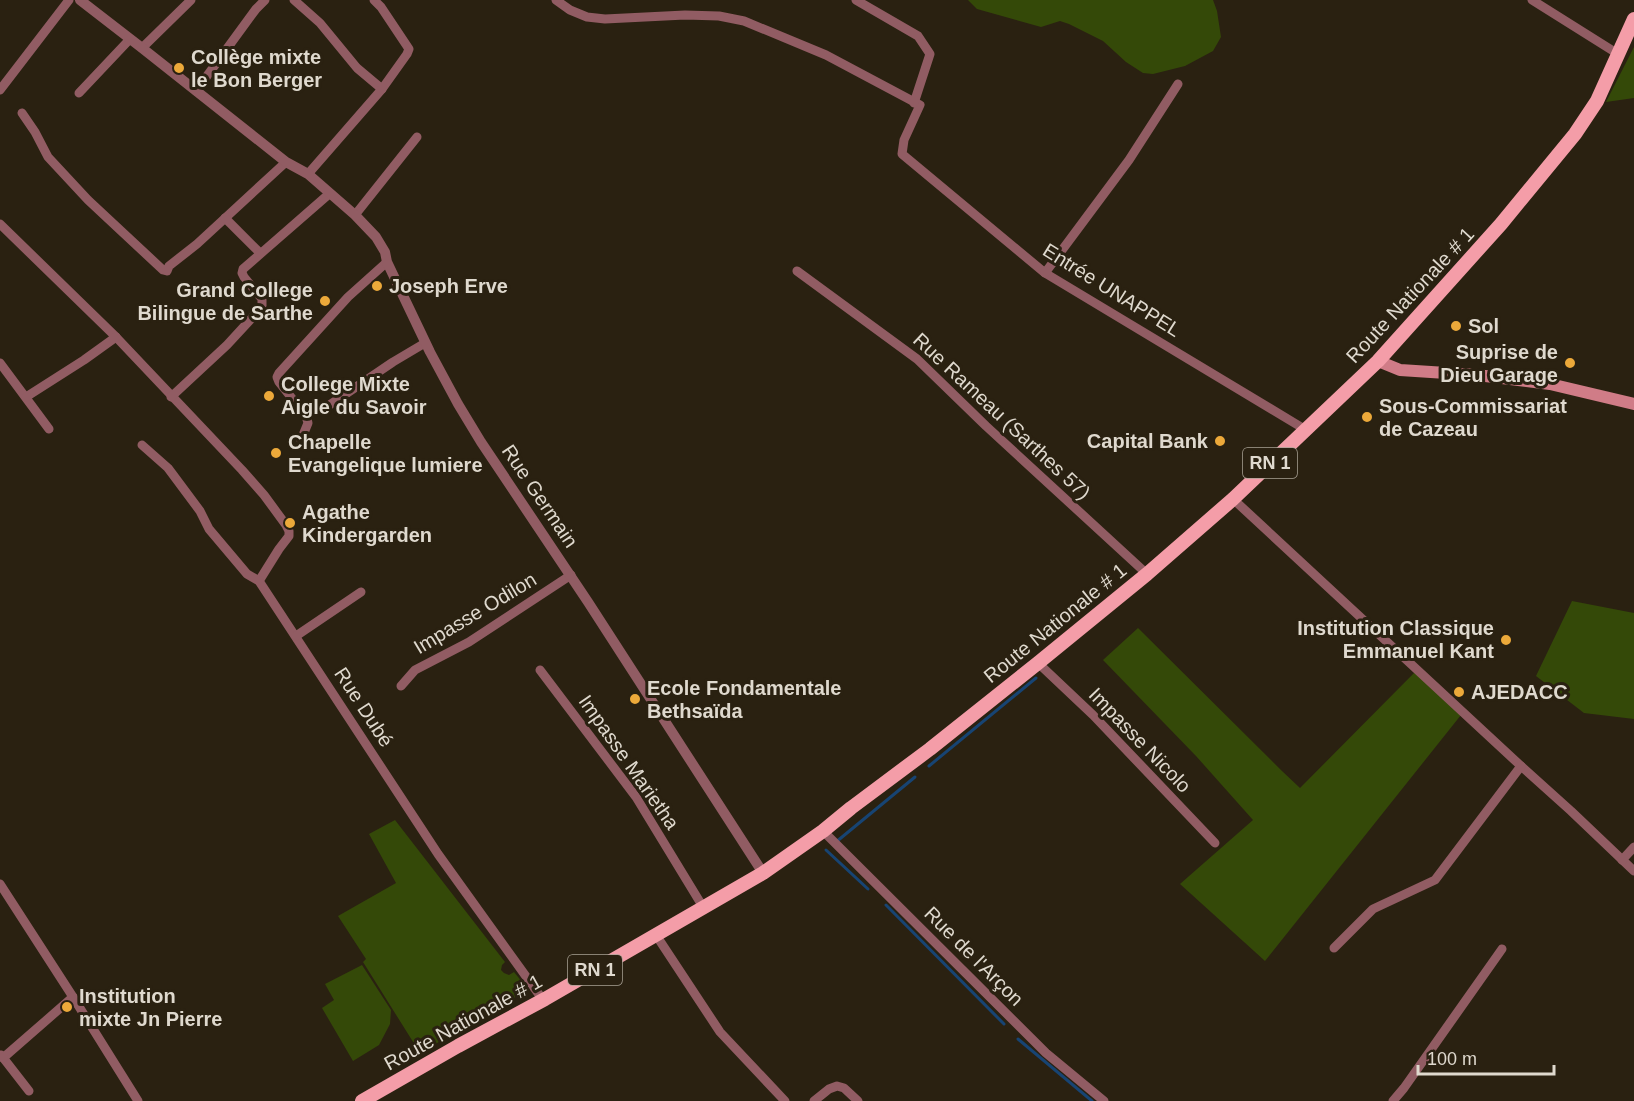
<svg xmlns="http://www.w3.org/2000/svg" width="1634" height="1101" viewBox="0 0 1634 1101" font-family="Arial,sans-serif">
<rect width="100%" height="100%" fill="#2a2111"/>
<g fill="#344908">
<polygon points="968,0 1213,0 1217,11 1221,37 1213,51 1185,66 1153,74 1143,73 1126,62 1103,41 1069,24 1060,21 1041,27 977,9"/>
<polygon points="1634,47 1634,98 1606,102"/>
<polygon points="1572,601 1634,613 1634,719 1584,713 1536,676"/>
<polygon points="1138,628 1282,771 1300,788 1415,672 1461,715 1265,961 1180,884 1253,820 1196,756 1103,660"/>
<polygon points="395,820 505,962 502,965 501,970 504,973 509,975 514,972 527,988 526,991 420,1053 363,962 366,959 338,916 396,883 369,834"/>
<polygon points="362,965 391,1010 390,1024 379,1045 353,1061 322,1008 334,1000 325,984"/>
</g>
<g fill="none" stroke-linecap="round" stroke-linejoin="round">
<g stroke="#174473" stroke-width="3">
<polyline points="929,766 1036,678"/>
<polyline points="836,842 915,777"/>
<polyline points="826,850 868,889"/>
<polyline points="886,905 1004,1024"/>
<polyline points="1018,1039 1092,1101"/>
</g>
<g stroke="#915c63" stroke-width="9">
<polyline points="294,0 320,23 357,68 382,89"/>
<polyline points="556,0 570,10 587,17 605,19 685,15 719,16 744,21 826,55 920,105 904,140 902,154 1045,273 1306,430"/>
<polyline points="856,0 918,36 930,54 914,103"/>
<polyline points="1532,0 1618,54"/>
<polyline points="142,48 191,0"/>
<polyline points="0,90 69,0"/>
<polyline points="196,91 256,9 265,0"/>
<polyline points="79,93 130,39"/>
<polyline points="22,113 35,132 48,157 88,200 163,270 167,271 169,266 197,244 286,162"/>
<polyline points="308,174 382,89 407,54 409,49 381,7 374,0"/>
<polyline points="355,215 417,137"/>
<polyline points="225,218 260,253"/>
<polyline points="0,224 116,337 242,470 264,495 286,525 289,531 289,536 279,549 259,581"/>
<polyline points="797,271 917,359 986,426 1147,574"/>
<polyline points="1045,273 1129,160 1178,84"/>
<polyline points="0,363 49,429"/>
<polyline points="26,397 84,360 116,337"/>
<polyline points="171,397 227,345 262,307 262,299 244,277 242,273 243,269 329,194"/>
<polyline points="328,406 393,362 425,343"/>
<polyline points="301,440 308,423 306,416 279,382 277,377 279,373 348,297 387,262"/>
<polyline points="142,445 168,468 200,511 209,529 247,574 259,581 438,854 543,1000"/>
<polyline points="1233,499 1521,766 1571,811 1634,871"/>
<polyline points="296,636 361,592"/>
<polyline points="1038,663 1093,715 1215,843"/>
<polyline points="540,670 636,797 703,907"/>
<polyline points="401,686 415,670 469,642 571,575"/>
<polyline points="823,831 1046,1053 1104,1101"/>
<polyline points="1622,860 1634,847"/>
<polyline points="0,884 73,997 138,1101"/>
<polyline points="656,935 720,1032 785,1101"/>
<polyline points="1334,948 1373,909 1435,880 1521,766"/>
<polyline points="1,1055 29,1091"/>
<polyline points="3,1058 73,997"/>
<polyline points="814,1101 829,1089 837,1086 844,1088 858,1101"/>
<polyline points="1393,1101 1404,1088 1502,949"/>
</g>
<polyline stroke="#915c63" stroke-width="10" points="80,0 142,48 286,162 308,174 355,215 376,237 385,252 387,262 430,352 458,404 481,442 588,602 763,873"/>
<polyline stroke="#d07c87" stroke-width="12" points="1378,361 1400,370 1477,375 1550,384 1634,404"/>
<polyline stroke="#f49da8" stroke-width="14" points="362,1101 458,1046 545,999 763,873 823,831 851,808 930,749 1038,663 1147,574 1233,499 1378,361 1501,224 1575,134 1597,101 1634,19"/>
</g>
<g fill="#eca93a" stroke="#2a2111" stroke-width="2">
<circle cx="179" cy="68" r="6"/>
<circle cx="377" cy="286" r="6"/>
<circle cx="325" cy="301" r="6"/>
<circle cx="1456" cy="326" r="6"/>
<circle cx="1570" cy="363" r="6"/>
<circle cx="269" cy="396" r="6"/>
<circle cx="1367" cy="417" r="6"/>
<circle cx="1220" cy="441" r="6"/>
<circle cx="276" cy="453" r="6"/>
<circle cx="290" cy="523" r="6"/>
<circle cx="1506" cy="640" r="6"/>
<circle cx="1459" cy="692" r="6"/>
<circle cx="635" cy="699" r="6"/>
<circle cx="67" cy="1007" r="6"/>
</g>
<g text-anchor="middle" dominant-baseline="central" stroke-width="6" stroke-linejoin="round" paint-order="stroke">
<g fill="#2a2111" stroke="#a9a295" stroke-width="1.5">
<rect x="1243" y="448" width="54" height="30" rx="4.5"/>
<rect x="568" y="955" width="54" height="30" rx="4.5"/>
</g>
<g font-size="18" font-weight="bold" fill="#dfd9ce">
<text x="1270" y="463">RN 1</text>
<text x="595" y="970">RN 1</text>
</g>
<g font-size="20" font-weight="bold" fill="#dfd9ce" stroke="#2a2111" text-anchor="start">
<text x="191" y="57">Collège mixte<tspan x="191" dy="23">le Bon Berger</tspan></text>
<text x="389" y="286">Joseph Erve</text>
<text x="313" y="290" text-anchor="end">Grand College<tspan x="313" dy="23">Bilingue de Sarthe</tspan></text>
<text x="1468" y="326">Sol</text>
<text x="1558" y="352" text-anchor="end">Suprise de<tspan x="1558" dy="23">Dieu Garage</tspan></text>
<text x="281" y="384">College Mixte<tspan x="281" dy="23">Aigle du Savoir</tspan></text>
<text x="1379" y="406">Sous-Commissariat<tspan x="1379" dy="23">de Cazeau</tspan></text>
<text x="1208" y="441" text-anchor="end">Capital Bank</text>
<text x="288" y="442">Chapelle<tspan x="288" dy="23">Evangelique lumiere</tspan></text>
<text x="302" y="512">Agathe<tspan x="302" dy="23">Kindergarden</tspan></text>
<text x="1494" y="628" text-anchor="end">Institution Classique<tspan x="1494" dy="23">Emmanuel Kant</tspan></text>
<text x="647" y="688">Ecole Fondamentale<tspan x="647" dy="23">Bethsaïda</tspan></text>
<text x="1471" y="692">AJEDACC</text>
<text x="79" y="996">Institution<tspan x="79" dy="23">mixte Jn Pierre</tspan></text>
</g>
<g font-size="20" fill="#dfd9ce" stroke="#2a2111">
<text transform="translate(1112 290) rotate(32)">Entrée UNAPPEL</text>
<text transform="translate(1410 295) rotate(-47)">Route Nationale # 1</text>
<text transform="translate(1002 416) rotate(43)">Rue Rameau (Sarthes 57)</text>
<text transform="translate(540 496) rotate(56)">Rue Germain</text>
<text transform="translate(475 613) rotate(-31)">Impasse Odilon</text>
<text transform="translate(1055 623) rotate(-39)">Route Nationale # 1</text>
<text transform="translate(364 707) rotate(57)">Rue Dubé</text>
<text transform="translate(1140 740) rotate(46)">Impasse Nicolo</text>
<text transform="translate(629 762) rotate(55)">Impasse Marietha</text>
<text transform="translate(974 956) rotate(45)">Rue de l'Arçon</text>
<text transform="translate(463 1022) rotate(-29)">Route Nationale # 1</text>
</g>
</g>
<path d="M1418 1065v9h136v-9" fill="none" stroke="#dfd9ce" stroke-width="3"/>
<text x="1427" y="1065" font-size="18" fill="#dfd9ce" stroke="#2a2111" stroke-width="4.5" paint-order="stroke">100 m</text>
</svg>
